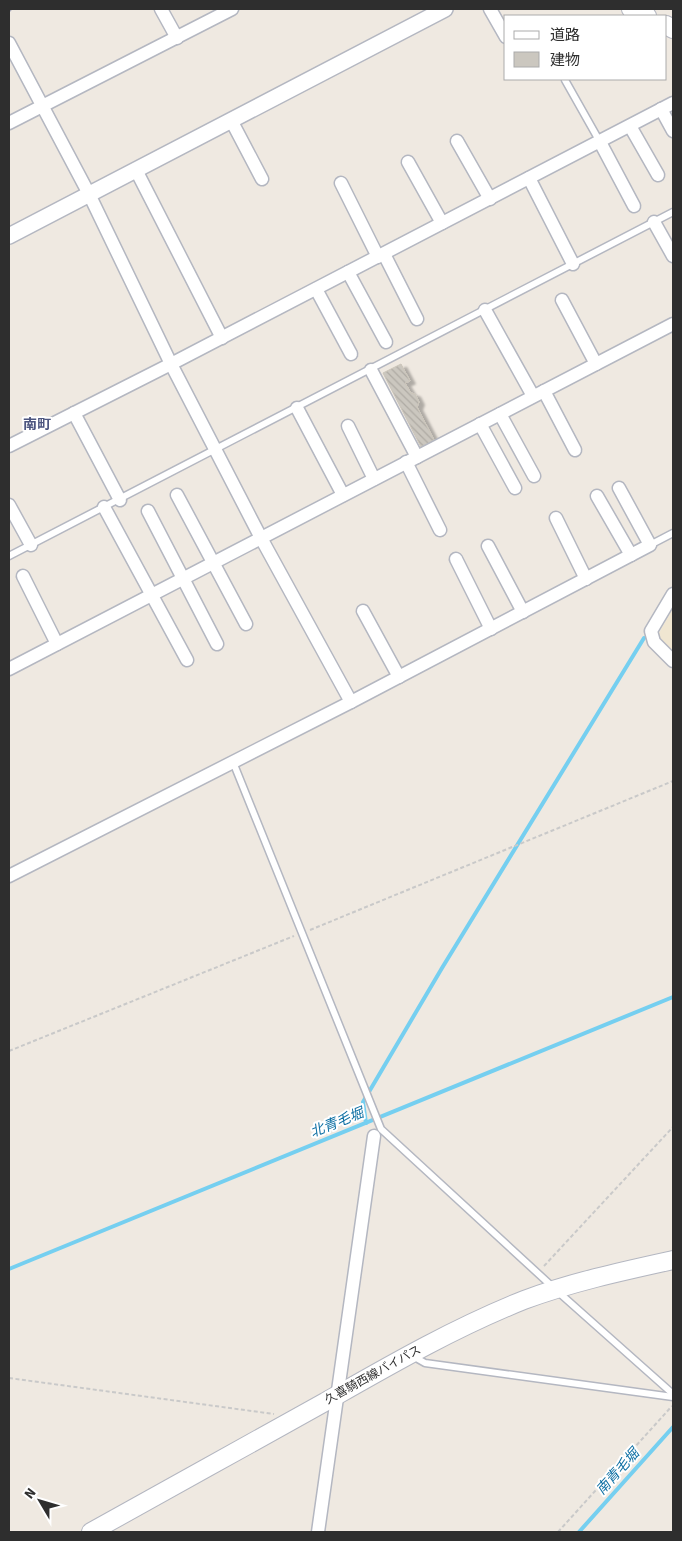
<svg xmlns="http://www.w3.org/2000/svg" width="682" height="1541" viewBox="0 0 682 1541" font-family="'Source Sans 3','Noto Sans JP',sans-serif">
<defs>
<pattern id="building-back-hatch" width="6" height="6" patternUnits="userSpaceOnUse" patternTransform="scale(1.25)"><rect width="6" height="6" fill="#cbc7bf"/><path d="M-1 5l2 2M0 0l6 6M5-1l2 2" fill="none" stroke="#afaba4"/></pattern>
<filter id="shadow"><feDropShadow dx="5.5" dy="3" stdDeviation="1" flood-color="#0004"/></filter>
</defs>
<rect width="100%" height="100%" fill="#efe9e1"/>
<polygon fill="#f0e6d1" points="673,608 673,654 658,640 658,635"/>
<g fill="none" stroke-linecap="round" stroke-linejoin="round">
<g stroke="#75cff0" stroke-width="4">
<polyline points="366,1123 363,1102 442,968 644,638"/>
<polyline points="9,1269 673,997"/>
<polyline points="579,1532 673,1427"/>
</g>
</g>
<polygon fill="url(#building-back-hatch)" stroke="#cbc5ba" filter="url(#shadow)" points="401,364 410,381 405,383 411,393 415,394 419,402 417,407 434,440 421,447 383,373"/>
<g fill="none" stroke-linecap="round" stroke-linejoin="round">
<defs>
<g id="service">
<polyline points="565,80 600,142"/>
<polyline points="650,545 673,533"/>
<polyline points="9,556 673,212"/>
<polyline points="233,762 381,1129 556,1290 673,1394"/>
<polyline points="415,1352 418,1359 425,1363 673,1397"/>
</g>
<g id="minor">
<polyline points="161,9 177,38"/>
<polyline points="490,9 506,37"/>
<polyline points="9,43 89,194 171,364 261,538 351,702"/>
<polyline points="661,109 673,131"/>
<polyline points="231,120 262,179"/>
<polyline points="9,123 232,9"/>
<polyline points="630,126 658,175"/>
<polyline points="457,141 490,199"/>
<polyline points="600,142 634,206"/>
<polyline points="408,162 442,223"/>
<polyline points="136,170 222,338"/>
<polyline points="529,178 573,264"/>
<polyline points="341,183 378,257"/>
<polyline points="654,222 673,256"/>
<polyline points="384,254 417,319"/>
<polyline points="348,272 386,342"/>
<polyline points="316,289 351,354"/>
<polyline points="562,300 596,364"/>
<polyline points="485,310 533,396"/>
<polyline points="371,370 417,457"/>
<polyline points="544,391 575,450"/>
<polyline points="297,408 343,495"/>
<polyline points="74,413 120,500"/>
<polyline points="500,414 534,476"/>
<polyline points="480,424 515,488"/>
<polyline points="348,426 374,479"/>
<polyline points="9,446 171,364 673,103"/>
<polyline points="406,462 440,530"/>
<polyline points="177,495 246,624"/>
<polyline points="597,496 631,555"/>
<polyline points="9,505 31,545"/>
<polyline points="104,507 187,660"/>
<polyline points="148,511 217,644"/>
<polyline points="556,518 586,579"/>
<polyline points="488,546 523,612"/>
<polyline points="456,559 491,629"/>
<polyline points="23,576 57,644"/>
<polyline points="673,594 651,631 654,642 673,661"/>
<polyline points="363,611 399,677"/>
<polyline points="9,669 673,324"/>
<polyline points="9,876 351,702 650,545 619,488"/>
<polyline points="318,1532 374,1136"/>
</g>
<polyline id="tertiary" points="9,236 445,9"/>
<g id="secondary">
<polyline points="631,9 647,16"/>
<polyline points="666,25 673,29"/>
<path d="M91 1532C169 1489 247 1445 325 1402 390 1365 454 1328 524 1300 572 1282 623 1271 673 1260"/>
</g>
</defs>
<use href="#service" stroke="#b4b7c1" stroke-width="9"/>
<use href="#minor" stroke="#b4b7c1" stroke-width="15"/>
<use href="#tertiary" stroke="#b4b7c1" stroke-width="18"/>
<use href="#secondary" stroke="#b4b7c1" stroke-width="20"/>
<g stroke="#c9c9c9" stroke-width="2" stroke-dasharray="4 2.5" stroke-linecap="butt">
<polyline points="310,930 673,781"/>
<polyline points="9,1051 294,936"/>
<polyline points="544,1266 673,1127"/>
<polyline points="9,1378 274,1414"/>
<polyline points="558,1532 672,1406"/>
</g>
<use href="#service" stroke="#fff" stroke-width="6"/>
<use href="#minor" stroke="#fff" stroke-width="12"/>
<use href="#tertiary" stroke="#fff" stroke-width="15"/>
<use href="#secondary" stroke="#fff" stroke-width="18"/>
<polyline stroke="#a3a6b8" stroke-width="4" points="9,10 10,9"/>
</g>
<g text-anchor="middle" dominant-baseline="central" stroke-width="4" stroke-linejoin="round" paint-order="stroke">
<g font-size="12" fill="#2e2e2e" stroke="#fff">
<text transform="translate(373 1375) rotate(-29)">久喜騎西線バイパス</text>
</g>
<g font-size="14" font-weight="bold" fill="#4d5680" stroke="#fff">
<text x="37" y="425">南町</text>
</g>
<g font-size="14" font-style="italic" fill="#0d6fa3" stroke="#fff">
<text transform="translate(337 1123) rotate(-22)">北青毛堀</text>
<text transform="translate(618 1472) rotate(-48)">南青毛堀</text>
</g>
</g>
<rect width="682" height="1541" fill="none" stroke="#2e2e2e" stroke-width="20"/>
<rect x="504" y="15" width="162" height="65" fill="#ffffff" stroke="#ababab"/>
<rect x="514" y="31" width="25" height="8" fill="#ffffff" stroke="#ababab"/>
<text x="550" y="40" font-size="15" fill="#2e2e2e">道路</text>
<rect x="514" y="52" width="25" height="15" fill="#cbc7bf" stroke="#ababab"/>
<text x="550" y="65" font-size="15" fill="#2e2e2e">建物</text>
<g transform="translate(40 1501) rotate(308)" stroke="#ffffff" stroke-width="4" paint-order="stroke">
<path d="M0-4L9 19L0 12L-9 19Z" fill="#2e2e2e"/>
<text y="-8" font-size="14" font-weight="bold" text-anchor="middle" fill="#2e2e2e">N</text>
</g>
</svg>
